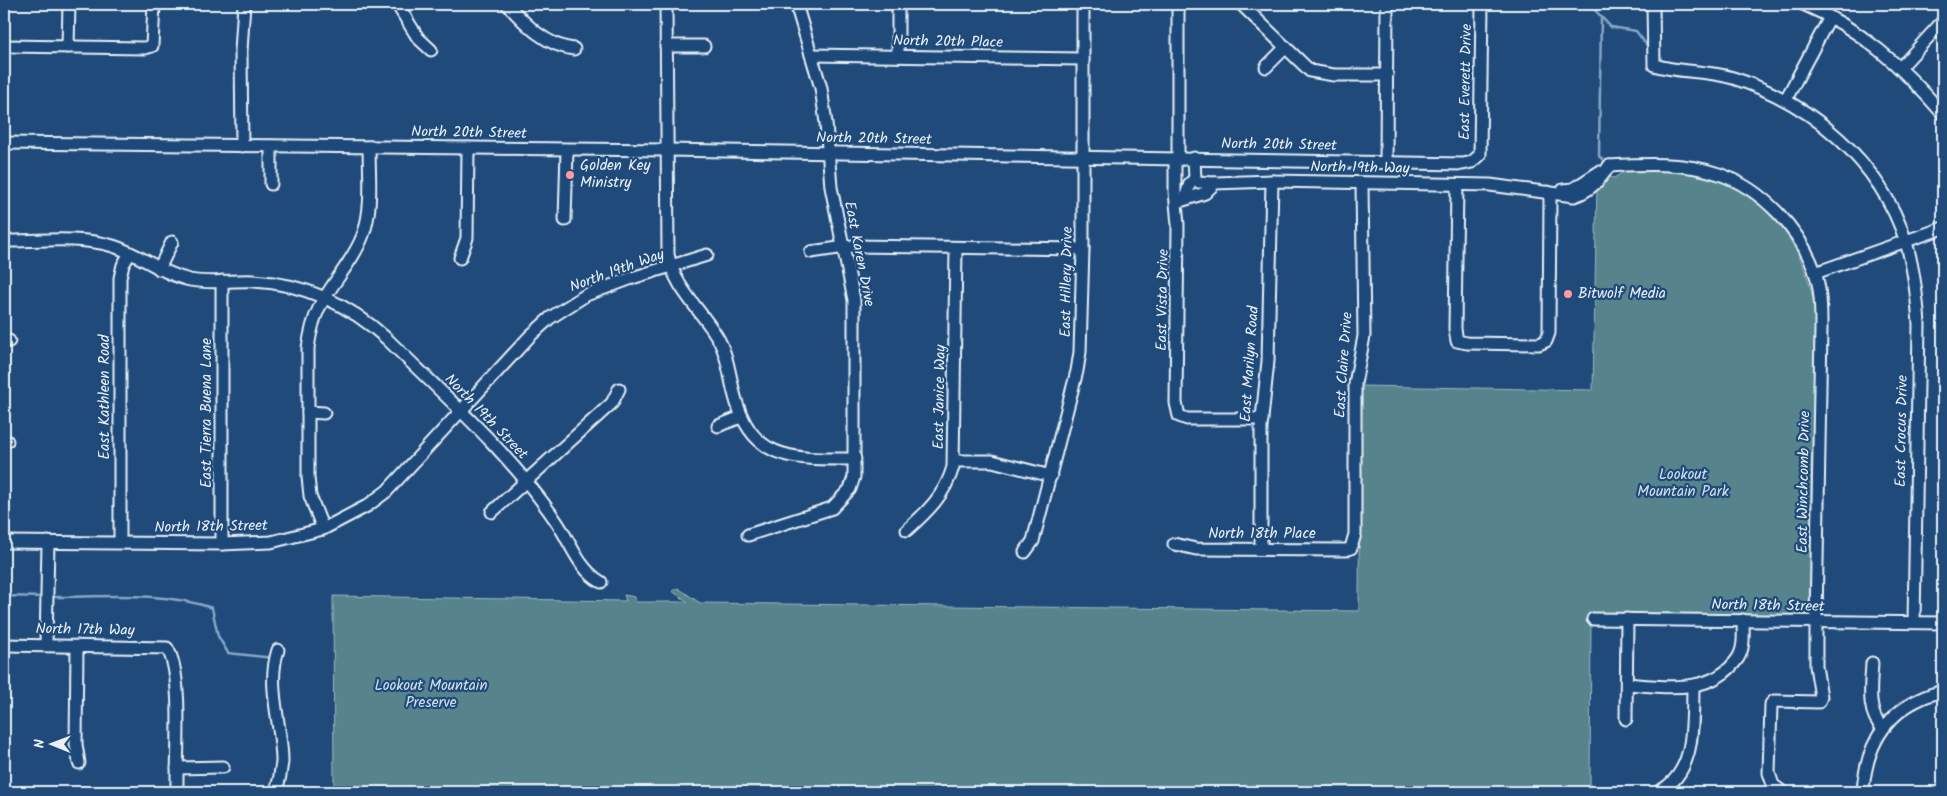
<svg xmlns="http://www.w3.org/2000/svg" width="1947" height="796" viewBox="0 0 1947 796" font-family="Kalam,sans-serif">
<rect width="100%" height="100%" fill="#1f4a7a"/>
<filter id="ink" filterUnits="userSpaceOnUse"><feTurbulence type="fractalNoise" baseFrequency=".02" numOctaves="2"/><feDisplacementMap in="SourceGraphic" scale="10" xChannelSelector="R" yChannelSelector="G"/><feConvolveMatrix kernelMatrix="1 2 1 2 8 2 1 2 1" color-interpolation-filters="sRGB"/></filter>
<g filter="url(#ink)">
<path fill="#56838c" stroke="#9fbac2" d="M1625 171C1650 171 1676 170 1701 176 1772 192 1812 255 1816 324L1812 610 1807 615 1591 613 1590 792H334L333 596 626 601 624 595 635 597 636 602H688L672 591 678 588 700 603 1359 611 1360 386 1593 390 1597 184 1605 176 1614 178Z"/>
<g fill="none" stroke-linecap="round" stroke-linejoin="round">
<g stroke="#89a7c6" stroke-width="2.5">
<polyline points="1589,4 1611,27 1636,31 1649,48"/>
<polyline points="1601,18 1599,156 1606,163"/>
<polyline points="4,596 43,597"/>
<path d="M51 597C104 597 161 591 212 608L218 636 228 653 274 658"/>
</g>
<defs>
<g id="minor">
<polyline points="397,4 418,38 431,50"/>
<path d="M507 4C525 24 546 46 574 49"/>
<path d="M666 4 668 254C674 287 699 308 716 335 727 352 729 373 734 393 751 463 794 459 855 459"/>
<polyline points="1178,4 1178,158"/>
<polyline points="1241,4 1310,71 1334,75 1387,75"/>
<path d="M1653 4 1654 65C1679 73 1707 70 1733 78 1812 103 1880 161 1906 242 1914 269 1917 296 1919 324L1914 622"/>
<path d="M1803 4C1860 28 1903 67 1943 114"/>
<polyline points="4,46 145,48 152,46 154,4"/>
<polyline points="666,46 704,46"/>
<polyline points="68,47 69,4"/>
<polyline points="811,55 1083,59"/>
<polyline points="898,56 898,4"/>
<polyline points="1266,67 1286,47"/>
<polyline points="1901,67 1943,21"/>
<polyline points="1786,99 1830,17"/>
<polyline points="4,143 666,150 1463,164 1472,162 1480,155 1482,4"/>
<polyline points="242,146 241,51 244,4"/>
<polyline points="271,146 271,184"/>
<polyline points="1175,158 1175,192 1178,225 1176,403 1179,416 1187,419 1262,419"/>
<polyline points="1194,158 1195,179 1198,182 1215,183"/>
<polyline points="1386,162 1387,4"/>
<path d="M1609 166C1645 164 1684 162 1719 174 1762 189 1800 229 1815 272 1821 290 1821 310 1821 329L1816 621V666L1821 697 1819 702 1774 701 1771 704 1769 773 1773 785 1781 791"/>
<polyline points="1457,185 1455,329 1457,341 1467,343 1539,344 1546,341 1549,333 1550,199 1548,192"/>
<polyline points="1563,190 1573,189 1599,172"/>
<polyline points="1185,199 1190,183 1195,179"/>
<path d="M1177 202 1205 193 1215 183 1272 181 1490 185 1574 196C1590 191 1600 180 1609 166"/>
<polyline points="565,220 567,150"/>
<path d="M4 241C39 241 80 236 113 246 140 254 162 274 190 280 211 284 233 280 254 281 305 284 350 305 387 339 446 397 509 452 556 521 570 541 579 570 601 582"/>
<polyline points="811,252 852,246 1083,249"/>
<polyline points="460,258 467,238 468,148"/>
<polyline points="159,269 172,242"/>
<polyline points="1815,273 1943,228"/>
<polyline points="222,281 222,544"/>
<polyline points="4,341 9,341"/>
<polyline points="308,412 324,413"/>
<polyline points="718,426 741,417"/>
<polyline points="4,441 7,441"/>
<polyline points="954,461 992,461 1051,476"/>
<polyline points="492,512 612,403 619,389"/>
<path d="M323 529 310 496 308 477V348C310 334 313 320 319 308 332 282 353 262 363 235 373 208 369 176 369 147"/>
<path d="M907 530C928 511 945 495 953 467L956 248"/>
<polyline points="748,535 832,508 850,489 854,477 854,300 831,187 826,123 821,88 796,4"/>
<polyline points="4,542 222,544 271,542 323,529 367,506 387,491 530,336 550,318 586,295 632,278 707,255"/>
<polyline points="120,542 120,278 123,265 130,253"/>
<polyline points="1174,544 1196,549 1346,550 1351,548 1355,534 1355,384 1364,336 1362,184"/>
<polyline points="1261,549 1261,428 1268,361 1272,181"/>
<polyline points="1025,552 1033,541 1077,371 1080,352 1083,249 1083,4"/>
<polyline points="1593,619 1943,623"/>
<path d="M4 645 167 648C184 674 176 758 177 792"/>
<polyline points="46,645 48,542"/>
<polyline points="77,646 76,744 79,763"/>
<path d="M1872 663C1871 684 1866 714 1883 728"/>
<path d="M1627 684C1665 687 1713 695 1738 658 1745 647 1743 632 1743 620"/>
<polyline points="1626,719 1627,619"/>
<polyline points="177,768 223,767"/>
<path d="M276 792C279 782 281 772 282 762 282 725 266 686 278 650"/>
<path d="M1658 792C1697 773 1692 723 1693 687"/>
<path d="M1863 792C1866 740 1891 704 1943 691"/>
</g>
</defs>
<use href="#minor" stroke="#e8f1f8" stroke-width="15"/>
<use href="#minor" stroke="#1f4a7a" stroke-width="11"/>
</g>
</g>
<g fill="#ff9aa2" stroke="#1f4a7a" stroke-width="2">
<circle cx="570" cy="175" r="5"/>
<circle cx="1568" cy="294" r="5"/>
</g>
<g text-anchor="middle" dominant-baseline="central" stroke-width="4.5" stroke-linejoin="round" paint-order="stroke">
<g font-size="15" fill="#e8f1f8" stroke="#1f4a7a">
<text transform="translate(948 42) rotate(1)">North 20th Place</text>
<text transform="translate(1466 82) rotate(-89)">East Everett Drive</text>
<text transform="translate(469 133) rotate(1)">North 20th Street</text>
<text transform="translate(874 139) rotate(1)">North 20th Street</text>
<text transform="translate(1279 145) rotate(1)">North 20th Street</text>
<text transform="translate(1360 168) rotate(1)">North 19th Way</text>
<text transform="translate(859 254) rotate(79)">East Karen Drive</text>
<text transform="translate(617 271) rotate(-20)">North 19th Way</text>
<text transform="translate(1067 282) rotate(-89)">East Hillery Drive</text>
<text transform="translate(1163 300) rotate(-89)">East Vista Drive</text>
<text transform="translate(1250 364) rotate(-86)">East Marilyn Road</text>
<text transform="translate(1344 365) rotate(-86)">East Claire Drive</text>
<text transform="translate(105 397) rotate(-90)">East Kathleen Road</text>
<text transform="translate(940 397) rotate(-89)">East Janice Way</text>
<text transform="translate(207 413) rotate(-90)">East Tierra Buena Lane</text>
<text transform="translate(486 417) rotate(46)">North 19th Street</text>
<text transform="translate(1902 431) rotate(-89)">East Crocus Drive</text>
<text transform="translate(1804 482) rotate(-89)">East Winchcomb Drive</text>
<text transform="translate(211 527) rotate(-1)">North 18th Street</text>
<text x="1262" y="534">North 18th Place</text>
<text transform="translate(1768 606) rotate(1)">North 18th Street</text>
<text transform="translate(85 630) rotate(1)">North 17th Way</text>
</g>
<g font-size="15" fill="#e8f1f8" stroke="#1f4a7a" text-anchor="start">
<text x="580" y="166">Golden Key<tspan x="580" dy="17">Ministry</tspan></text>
<text x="1578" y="294">Bitwolf Media</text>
</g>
<g font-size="15" fill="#d2e0e8" stroke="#1f4a7a">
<text x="1683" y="475">Lookout<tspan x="1683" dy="17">Mountain Park</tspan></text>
<text x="431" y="686">Lookout Mountain<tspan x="431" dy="17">Preserve</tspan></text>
</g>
</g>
<rect width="1947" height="796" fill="none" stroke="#1f4a7a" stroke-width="20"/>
<rect x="10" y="10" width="1927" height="776" fill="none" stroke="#e8f1f8" stroke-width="2" filter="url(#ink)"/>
<g transform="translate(52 744) rotate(271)" stroke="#1f4a7a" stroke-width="4" paint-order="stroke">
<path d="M0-4L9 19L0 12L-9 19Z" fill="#e8f1f8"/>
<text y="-8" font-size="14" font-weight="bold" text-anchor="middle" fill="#e8f1f8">N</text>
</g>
</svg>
